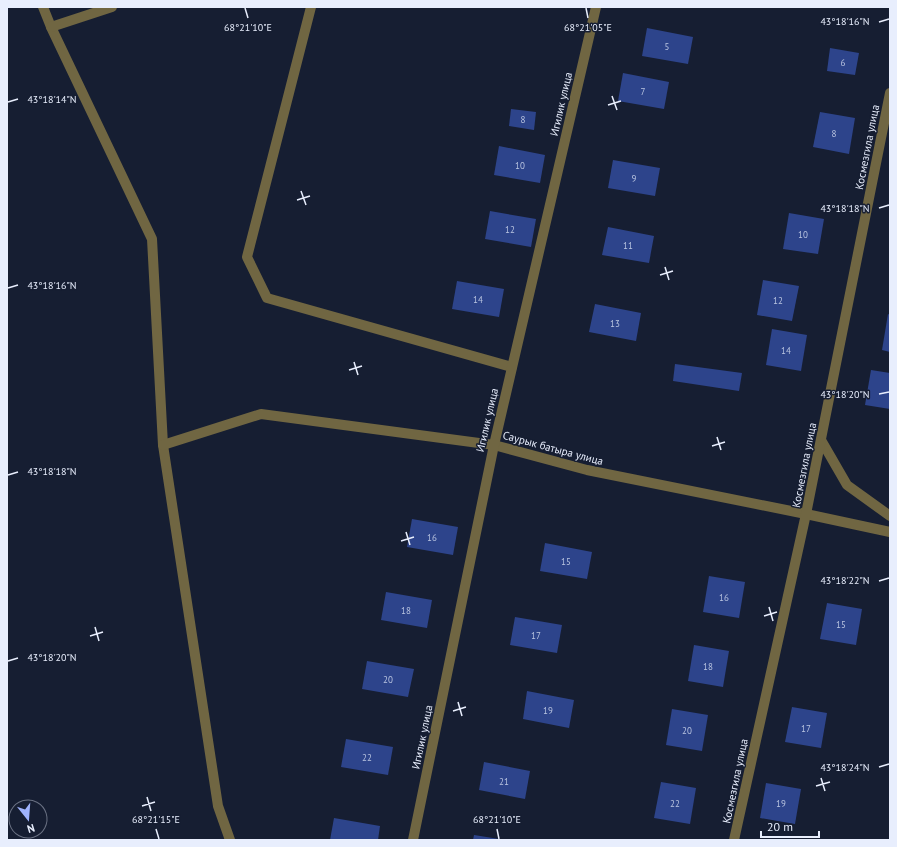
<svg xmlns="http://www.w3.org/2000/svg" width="897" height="847" viewBox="0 0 897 847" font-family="'PT Sans',sans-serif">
<rect width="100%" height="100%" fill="#161e32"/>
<g fill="#2d448b">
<polygon points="647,28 693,37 688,64 642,56"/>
<polygon points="830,48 859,53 855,75 827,71"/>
<polygon points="623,73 669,82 664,109 618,101"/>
<polygon points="511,109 536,112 534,130 509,126"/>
<polygon points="820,112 855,118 849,154 813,147"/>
<polygon points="499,146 545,155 540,183 494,175"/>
<polygon points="613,160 660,168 655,196 608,188"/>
<polygon points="490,211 536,219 531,247 485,239"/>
<polygon points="789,213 824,219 818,254 783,249"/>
<polygon points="608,227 654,236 649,263 602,255"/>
<polygon points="763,280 799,286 792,321 757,315"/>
<polygon points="457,281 504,289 499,317 452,309"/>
<polygon points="595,304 641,313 636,341 589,332"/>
<polygon points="888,314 890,315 890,352 882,350"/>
<polygon points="772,329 807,335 801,371 766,365"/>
<polygon points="675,364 742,373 739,391 673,381"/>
<polygon points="871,370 890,373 890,409 865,405"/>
<polygon points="412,519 458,527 453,555 407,547"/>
<polygon points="545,543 592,552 587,579 540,571"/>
<polygon points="709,576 745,582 739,618 703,612"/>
<polygon points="386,592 432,600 427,628 381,620"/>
<polygon points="827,603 862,609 856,645 820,639"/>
<polygon points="515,617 562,625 557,653 510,645"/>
<polygon points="694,645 729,651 723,687 688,681"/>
<polygon points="367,661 414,669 408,697 362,689"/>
<polygon points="527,691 574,700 569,728 523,719"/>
<polygon points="792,707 827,713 821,748 785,742"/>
<polygon points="672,709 708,715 702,751 666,745"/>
<polygon points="346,739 393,747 388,775 341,767"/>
<polygon points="484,762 530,771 525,799 479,790"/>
<polygon points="661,782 696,788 690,824 654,818"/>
<polygon points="766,783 801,789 795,824 760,818"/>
<polygon points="334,818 380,826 378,840 330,840"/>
<polygon points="474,835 499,839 499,840 473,840"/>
</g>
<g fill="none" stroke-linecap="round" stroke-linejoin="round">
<g stroke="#706642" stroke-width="10">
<polyline points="43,7 51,27 152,239 163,445 218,806 230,840"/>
<polyline points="311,7 247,257 267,298 512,367"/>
<polyline points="51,27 112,7"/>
<polyline points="821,440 847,485 890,516"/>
<polyline points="163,445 261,414 494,445 587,470 806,514 890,532"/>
<polyline points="413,840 494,445 596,7"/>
<polyline points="734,840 806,514 890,93"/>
</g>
</g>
<path fill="none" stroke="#e8eefd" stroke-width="1.5" d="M245 8 248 18M586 8 588 18M879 22 889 19M612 96 617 110M8 102 18 99M608 105 621 101M301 191 306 205M297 200 310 196M879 208 889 205M665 267 669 280M660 275 673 271M8 288 18 285M354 362 358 375M349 370 362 366M879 394 889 392M717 437 721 450M712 446 725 442M8 475 18 472M406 532 410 545M401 541 414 537M879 581 889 578M769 607 773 621M764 616 777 612M95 627 99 641M90 636 103 632M8 661 18 658M458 702 462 716M453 711 466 707M879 767 889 764M821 778 825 791M816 786 830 782M147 797 151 811M142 806 155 802M156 829 159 839M497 829 499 839"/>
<g text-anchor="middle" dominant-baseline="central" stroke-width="3" stroke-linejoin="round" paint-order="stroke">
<g font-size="9" fill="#b9c4e0">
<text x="667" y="46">5</text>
<text x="843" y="62">6</text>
<text x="643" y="91">7</text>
<text x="523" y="119">8</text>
<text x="834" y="133">8</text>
<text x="520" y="165">10</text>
<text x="634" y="178">9</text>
<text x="510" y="229">12</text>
<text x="803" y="234">10</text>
<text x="628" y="245">11</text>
<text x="478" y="299">14</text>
<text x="778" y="300">12</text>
<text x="615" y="323">13</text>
<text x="786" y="350">14</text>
<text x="432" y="537">16</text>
<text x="566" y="561">15</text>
<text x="724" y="597">16</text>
<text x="406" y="610">18</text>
<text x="841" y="624">15</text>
<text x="536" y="635">17</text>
<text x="708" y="666">18</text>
<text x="388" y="679">20</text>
<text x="548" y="710">19</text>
<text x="806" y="728">17</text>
<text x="687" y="730">20</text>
<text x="367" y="757">22</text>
<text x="504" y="781">21</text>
<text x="675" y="803">22</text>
<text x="781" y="803">19</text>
</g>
<g font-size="11" fill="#e8eefd" stroke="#161e32">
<text transform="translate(561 104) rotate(-77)">Игилик улица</text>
<text transform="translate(867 147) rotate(-79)">Космезгила улица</text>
<text transform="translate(487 420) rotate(-77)">Игилик улица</text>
<text transform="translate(553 448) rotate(15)">Саурык батыра улица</text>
<text transform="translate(804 465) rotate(-79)">Космезгила улица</text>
<text transform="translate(422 737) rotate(-78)">Игилик улица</text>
<text transform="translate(735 781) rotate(-78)">Космезгила улица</text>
</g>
</g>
<g font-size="10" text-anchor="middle" fill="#e8eefd" stroke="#161e32" stroke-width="3" stroke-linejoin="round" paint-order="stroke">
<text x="845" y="25">43°18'16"N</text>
<text x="248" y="31">68°21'10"E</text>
<text x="588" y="31">68°21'05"E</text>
<text x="52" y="103">43°18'14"N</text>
<text x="845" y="212">43°18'18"N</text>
<text x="52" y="289">43°18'16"N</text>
<text x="845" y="398">43°18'20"N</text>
<text x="52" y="475">43°18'18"N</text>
<text x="845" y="584">43°18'22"N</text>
<text x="52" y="661">43°18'20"N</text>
<text x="845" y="771">43°18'24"N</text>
<text x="156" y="823">68°21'15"E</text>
<text x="497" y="823">68°21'10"E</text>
</g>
<rect width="897" height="847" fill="none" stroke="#e8eefd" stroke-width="16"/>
<g transform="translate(28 819) rotate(163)"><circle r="19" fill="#161e32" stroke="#6a7183"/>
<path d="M0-3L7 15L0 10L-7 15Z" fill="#9fb3fd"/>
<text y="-6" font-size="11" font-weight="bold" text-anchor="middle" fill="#e8eefd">N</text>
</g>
<path d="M761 831v6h58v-6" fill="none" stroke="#e8eefd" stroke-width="2"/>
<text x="767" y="831" font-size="12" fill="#e8eefd" stroke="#161e32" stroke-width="3" paint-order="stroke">20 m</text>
</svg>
